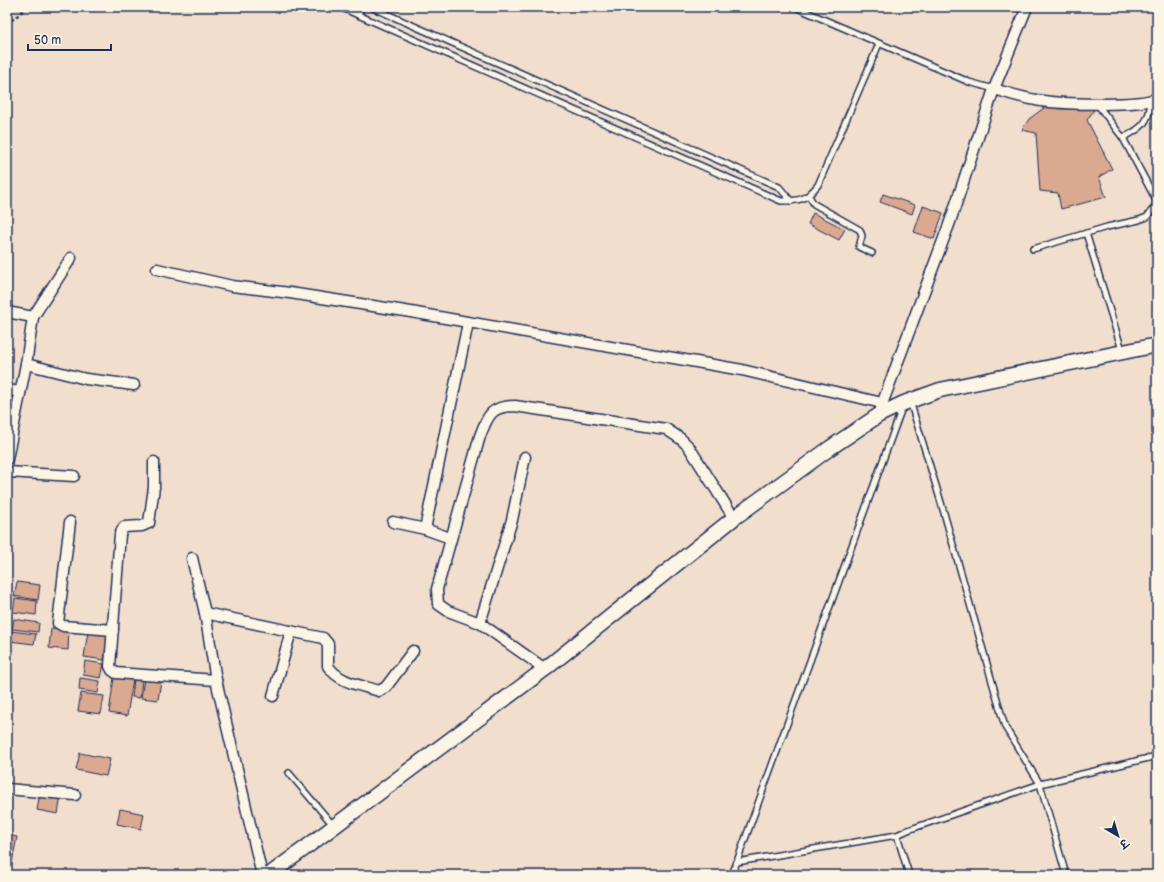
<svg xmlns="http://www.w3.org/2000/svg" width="1164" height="882" viewBox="0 0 1164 882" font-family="'Balsamiq Sans','Playpen Sans Deva',sans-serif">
<rect width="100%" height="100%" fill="#f2decc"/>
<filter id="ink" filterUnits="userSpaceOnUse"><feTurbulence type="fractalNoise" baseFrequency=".025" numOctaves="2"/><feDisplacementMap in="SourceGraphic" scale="8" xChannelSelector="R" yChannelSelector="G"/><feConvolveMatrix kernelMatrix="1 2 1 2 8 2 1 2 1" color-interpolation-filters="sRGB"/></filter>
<g filter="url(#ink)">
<g fill="#dba890" stroke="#1b2f5e">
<polygon points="1061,103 1096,107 1087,120 1112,169 1099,177 1106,197 1061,209 1058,193 1040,191 1036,133 1022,130 1029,119 1044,108"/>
<polygon points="883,194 915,205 912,214 880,202"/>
<polygon points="923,206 943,213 934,239 914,232"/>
<polygon points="813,213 845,229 839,240 808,224"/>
<polygon points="17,582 40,585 38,600 14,596"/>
<polygon points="15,598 37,601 36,615 13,612"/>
<polygon points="14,619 39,623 38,632 12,629"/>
<polygon points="51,628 69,629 68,650 49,648"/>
<polygon points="10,631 36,634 34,644 9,641"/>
<polygon points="88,631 108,635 104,660 84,657"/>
<polygon points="85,661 104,664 101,678 83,675"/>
<polygon points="114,677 133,679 127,716 109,713"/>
<polygon points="80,678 100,681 98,693 79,690"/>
<polygon points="134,679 142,680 140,698 132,697"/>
<polygon points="144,679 161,681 158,700 141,698"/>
<polygon points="81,693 104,696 101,714 78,711"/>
<polygon points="7,739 9,739 8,754 7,754"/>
<polygon points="80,753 110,759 106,776 76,770"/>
<polygon points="40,792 61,796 58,814 37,810"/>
<polygon points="120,809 144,814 141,829 117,824"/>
<polygon points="7,835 17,837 12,862 7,861"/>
</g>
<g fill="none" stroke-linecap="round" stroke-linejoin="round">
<defs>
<g id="lane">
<path d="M340 7 781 201C800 201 806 200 818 185L879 44"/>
<polyline points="371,7 779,187 791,201"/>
<polyline points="795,7 969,82 994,89"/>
<polyline points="358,15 362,7"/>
<path d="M1123 138C1142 128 1149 123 1151 101"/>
<polyline points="809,196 814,204 860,230 862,236 859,247 872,253"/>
<polyline points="1086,233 1122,350"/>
<polyline points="1033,249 1107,227 1139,220 1147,217 1156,205 1156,200 1123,138 1097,104"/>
<polyline points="910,401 940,499 1005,727 1040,784 1066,875"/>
<polyline points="289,773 333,825"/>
<polyline points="737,862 897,835"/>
<polyline points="732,875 902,408"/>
<polyline points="909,875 897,835 908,830 1040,784 1157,756"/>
</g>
<g id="street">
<path d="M994 89C1008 93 1022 98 1036 100 1057 104 1140 107 1157 98"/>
<polyline points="157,269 232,286 290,293 405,311 742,370 882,403"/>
<polyline points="7,312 33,317"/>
<polyline points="26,364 86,379 134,385"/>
<polyline points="7,390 20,392"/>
<polyline points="881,407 950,222 994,89 1027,7"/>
<polyline points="7,459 26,364 33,317 71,258"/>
<polyline points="154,462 154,487 149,523 142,526 124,527 120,534 110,666 112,670 116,673 216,680"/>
<polyline points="7,472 74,476"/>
<polyline points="70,522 58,623 63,626 113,630"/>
<polyline points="393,522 425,529 450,538"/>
<polyline points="425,529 468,323"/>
<polyline points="192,558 205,613 216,680 262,875"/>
<path d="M205 613 323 638 328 644V666C339 683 361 685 379 691L386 687 413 651"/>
<polyline points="480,623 512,520 525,457"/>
<path d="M545 669 480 623 448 611 438 604 437 589 480 436C488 415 491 406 515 406L666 429 681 439 689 447 734 518"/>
<polyline points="273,696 291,631"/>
<polyline points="7,789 75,795"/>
</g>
<polyline id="secondary" points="269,875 545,669 734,518 830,448 879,415 904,403 940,390 1157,345"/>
</defs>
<use href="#lane" stroke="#1b2f5e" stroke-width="8"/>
<use href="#street" stroke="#1b2f5e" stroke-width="13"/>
<use href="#secondary" stroke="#1b2f5e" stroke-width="17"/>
<g stroke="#1b2f5e" stroke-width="2" stroke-dasharray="3 3" stroke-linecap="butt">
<polyline points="7,24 21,13 25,7"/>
<polyline points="7,229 10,229"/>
</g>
<use href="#lane" stroke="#fcf5e5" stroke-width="5"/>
<use href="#street" stroke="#fcf5e5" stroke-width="10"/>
<use href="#secondary" stroke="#fcf5e5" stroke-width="14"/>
</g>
</g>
<rect width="1164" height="882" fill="none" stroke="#fcf5e5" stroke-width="24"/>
<rect x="12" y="12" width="1140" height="858" fill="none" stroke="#1b2f5e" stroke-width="1.5" filter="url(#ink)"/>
<g transform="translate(1118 836) rotate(142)" stroke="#fcf5e5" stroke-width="3" paint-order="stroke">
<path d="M0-3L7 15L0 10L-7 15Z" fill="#1b2f5e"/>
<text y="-6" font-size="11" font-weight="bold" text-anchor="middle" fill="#1b2f5e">उ</text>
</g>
<path d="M28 44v6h83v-6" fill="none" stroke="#1b2f5e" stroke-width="2"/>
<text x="34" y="44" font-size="12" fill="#1b2f5e" stroke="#fcf5e5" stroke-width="3" paint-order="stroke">50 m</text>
</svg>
